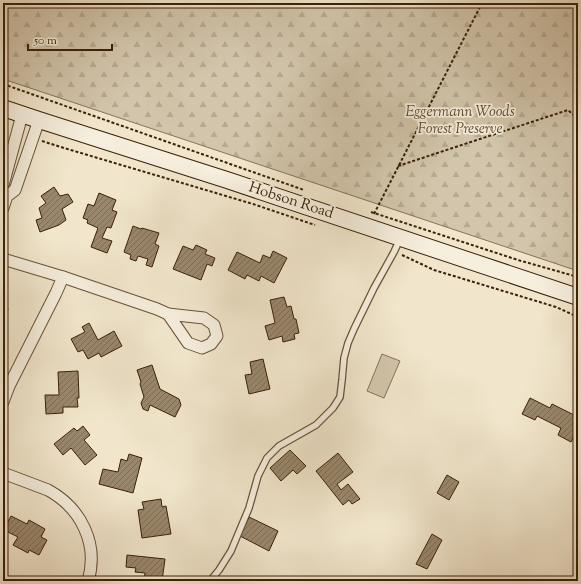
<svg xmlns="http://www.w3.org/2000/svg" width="581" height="584" viewBox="0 0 581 584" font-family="'Sorts Mill Goudy',serif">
<defs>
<pattern id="forest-firs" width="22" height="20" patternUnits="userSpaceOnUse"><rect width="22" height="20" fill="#d2c5ab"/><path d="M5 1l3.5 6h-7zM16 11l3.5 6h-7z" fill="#b5a992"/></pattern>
<pattern id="building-hatch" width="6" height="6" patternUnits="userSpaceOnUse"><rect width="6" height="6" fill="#99876d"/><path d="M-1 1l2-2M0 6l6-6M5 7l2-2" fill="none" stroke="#7e6e58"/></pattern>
</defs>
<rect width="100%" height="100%" fill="#f1e6cc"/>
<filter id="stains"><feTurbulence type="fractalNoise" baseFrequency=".005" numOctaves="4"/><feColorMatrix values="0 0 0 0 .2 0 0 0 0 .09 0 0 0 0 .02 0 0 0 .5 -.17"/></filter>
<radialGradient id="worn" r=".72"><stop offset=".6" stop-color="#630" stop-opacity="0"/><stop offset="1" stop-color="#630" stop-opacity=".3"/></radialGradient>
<polygon fill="#d2c5ab" stroke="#867359" points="382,354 400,361 384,398 367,391"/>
<polygon fill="url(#forest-firs)" stroke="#867359" points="3,3 578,3 578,271 3,79"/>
<g fill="url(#building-hatch)" stroke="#3a2107">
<polygon points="54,187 60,196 68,194 73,202 62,209 66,220 59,225 40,232 36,220 42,218 39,208 46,203 41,196"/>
<polygon points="99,193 116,200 112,210 117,212 111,228 107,227 102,238 112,241 107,253 91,247 98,228 87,223 88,220 83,218 88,204 94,206"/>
<polygon points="133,226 141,229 142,228 159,233 155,244 159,246 152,267 146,265 148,259 138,256 136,261 130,259 131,255 124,252"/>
<polygon points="196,245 207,250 205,254 215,258 212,266 207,264 201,280 173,269 183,246 193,250"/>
<polygon points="273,251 287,258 274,283 261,276 259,281 247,275 245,279 228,270 237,252 260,263 263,255 270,258"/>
<polygon points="4,295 8,310 3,311 3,296"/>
<polygon points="284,297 287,307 291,306 294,319 296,319 299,333 294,334 295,339 283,342 282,336 269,340 265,326 275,323 270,300"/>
<polygon points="89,323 98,340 114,331 122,346 101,357 99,353 88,359 83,350 78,352 71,339 85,332 82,327"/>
<polygon points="263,359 270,389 249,394 245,375 252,374 250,362"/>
<polygon points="152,365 160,389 179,399 181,405 175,417 150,405 148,411 143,409 141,403 144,397 140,384 141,382 137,370"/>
<polygon points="78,371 79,398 77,398 78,407 63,407 63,413 46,414 45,395 59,395 58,372"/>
<polygon points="530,398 550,408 552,404 578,417 578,428 571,442 558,435 561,428 537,416 535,420 522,414"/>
<polygon points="83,426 90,435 84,440 97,455 85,465 71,448 63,455 54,444 74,428 77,431"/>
<polygon points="290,450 306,466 297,474 293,470 281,481 270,468"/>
<polygon points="338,453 353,472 337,484 341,490 348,484 360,499 352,504 349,500 343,505 316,471"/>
<polygon points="129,454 142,458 133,493 99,484 103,469 118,472 121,459 127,461"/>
<polygon points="447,475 459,482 449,500 437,493"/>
<polygon points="161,499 162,507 166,506 171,534 142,538 138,510 144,509 142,502"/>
<polygon points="11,516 27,524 29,520 45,529 41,537 47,540 39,555 29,550 28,553 13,545 18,537 4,530"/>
<polygon points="249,517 278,531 269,551 240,536"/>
<polygon points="432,534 442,540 427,569 416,564"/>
<polygon points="127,555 165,559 162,581 144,581 145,573 135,572 136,568 126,567"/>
</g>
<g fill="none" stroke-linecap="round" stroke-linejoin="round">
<defs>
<polyline id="lane" points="210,581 219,570 231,551 249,508 258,476 267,458 279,446 316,425 333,408 340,397 342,380 344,358 348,343 354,329 374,288 394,252 400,239"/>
<g id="street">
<polyline points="3,185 22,115"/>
<polyline points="3,208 7,196 15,190 39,120"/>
<polyline points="3,259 63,277 157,309 168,314"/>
<polygon points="168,314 204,318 214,325 217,336 211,344 202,348 188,343"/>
<polyline points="3,402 9,386 56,293 63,277"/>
<path d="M3 473 48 490C81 508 99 544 88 581"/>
</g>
<polyline id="secondary" points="3,108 39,120 227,180 578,297"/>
</defs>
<use href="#lane" stroke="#685238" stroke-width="8"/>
<use href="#street" stroke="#685238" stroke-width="13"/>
<use href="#secondary" stroke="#3a2107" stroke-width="18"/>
<g stroke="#3a2107" stroke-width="2" stroke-dasharray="3 2" stroke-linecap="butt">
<polyline points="3,84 304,190"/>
<polyline points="42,141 64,148 253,204 315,225"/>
<polyline points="398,166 568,110 578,119"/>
<polyline points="371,212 518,260 578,277"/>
<polyline points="374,214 482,3"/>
<polyline points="402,255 434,270 556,307 578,317"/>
</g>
<use href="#lane" stroke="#f6efde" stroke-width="5.5"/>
<use href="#street" stroke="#f6efde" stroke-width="11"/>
<use href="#secondary" stroke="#f6efde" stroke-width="16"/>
</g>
<g text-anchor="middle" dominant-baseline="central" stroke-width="3.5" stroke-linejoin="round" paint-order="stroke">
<g font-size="15" font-style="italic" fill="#604a30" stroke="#f6efde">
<text x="460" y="112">Eggermann Woods<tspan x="460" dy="17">Forest Preserve</tspan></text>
</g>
<g font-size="15" fill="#3a2107" stroke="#f6efde">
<text transform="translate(291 201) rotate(18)">Hobson Road</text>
</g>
</g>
<rect width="581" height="584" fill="none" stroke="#f1e6cc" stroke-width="16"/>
<rect x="4" y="4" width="573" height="576" fill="none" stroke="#3a2107" stroke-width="2"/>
<rect x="8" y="8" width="565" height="568" fill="none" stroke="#3a2107"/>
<path d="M28 44v6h84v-6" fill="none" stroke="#3a2107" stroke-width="2"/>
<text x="34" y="44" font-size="12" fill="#3a2107" stroke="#f6efde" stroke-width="3" paint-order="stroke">50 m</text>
<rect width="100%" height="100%" filter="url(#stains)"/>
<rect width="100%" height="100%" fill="url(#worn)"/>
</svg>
